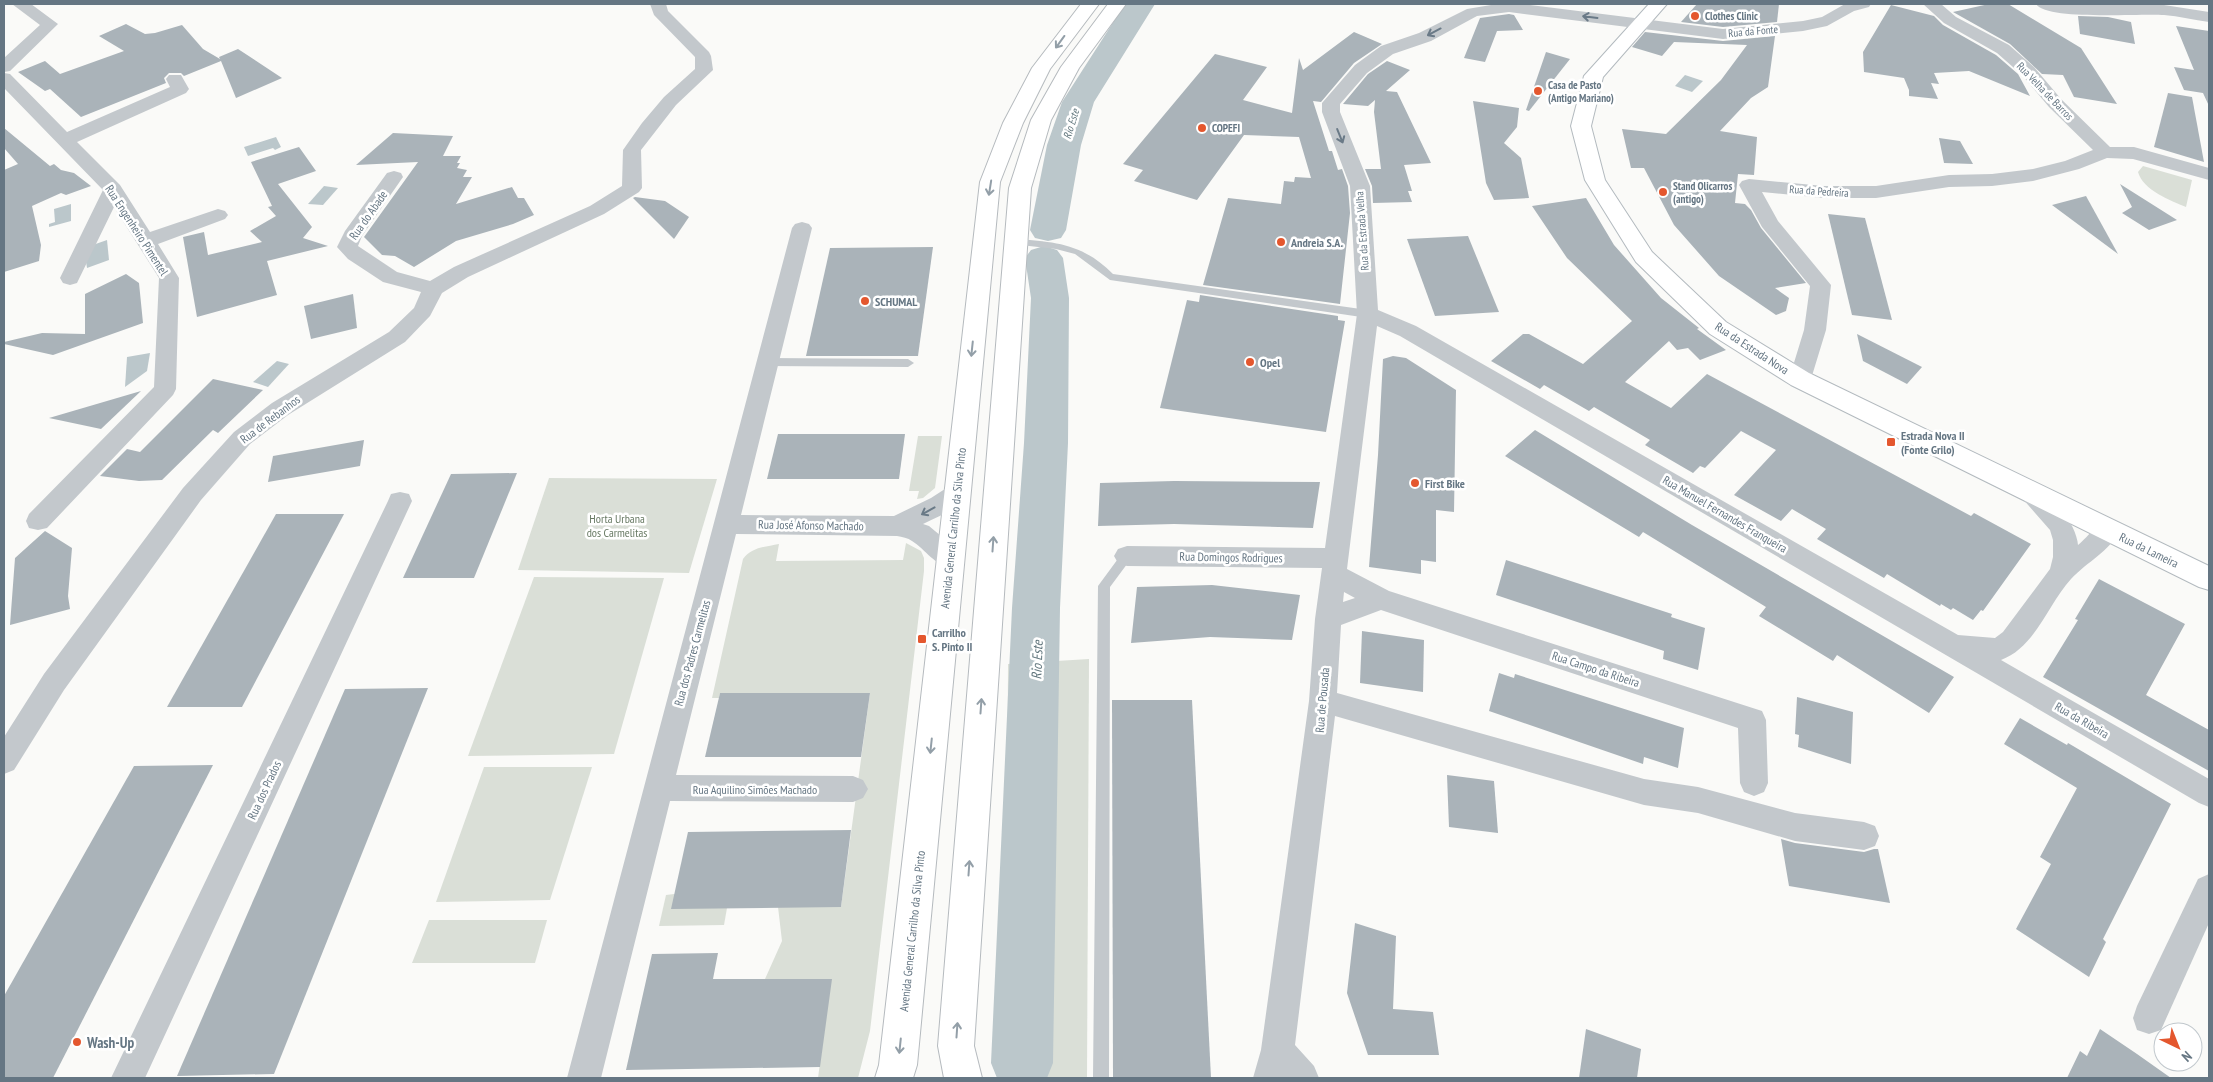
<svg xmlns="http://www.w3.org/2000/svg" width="2213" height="1082" viewBox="0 0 2213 1082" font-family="'PT Sans Narrow',sans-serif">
<rect width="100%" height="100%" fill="#fafaf8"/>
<g fill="#dadfd7">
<path d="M2143 166 2192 180 2186 207C2171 201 2143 190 2138 172Z"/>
<polygon points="918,436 942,436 935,488 923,498 917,499 919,491 909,491"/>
<polygon points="549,478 717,479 689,573 518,570"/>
<path d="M906 543 921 551 924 558V571L870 1031 858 1078H818L831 979H765L782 941 778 907H841L870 693H720L719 698H712L743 559C752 547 765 547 779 544L776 561 903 560Z"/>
<polygon points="534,577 664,578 614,754 468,756"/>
<polygon points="1089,659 1087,1078 1006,1078 1008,664"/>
<polygon points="484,767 592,767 550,900 436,902"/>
<polygon points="674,894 727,908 724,925 659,926 666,895"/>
<polygon points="429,920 547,920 535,963 412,963"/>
</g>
<g fill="#bbc7cb">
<polygon points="1685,75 1703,81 1692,92 1675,86"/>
<polygon points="276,137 281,147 275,150 273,148 248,156 244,147"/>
<polygon points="324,186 338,188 323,205 308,204"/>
<polygon points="71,204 71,221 49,227 49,224 55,222 54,209"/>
<polygon points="107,240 109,260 87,268 85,255 90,246"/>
<polygon points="150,353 147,371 125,387 127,357"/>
<polygon points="277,361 289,364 268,387 253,382"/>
</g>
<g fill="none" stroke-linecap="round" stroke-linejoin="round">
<g fill="#bbc7cb" fill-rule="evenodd">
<polygon points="1125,4 1155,4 1094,102 1081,145 1066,230 1061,238 1048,241 1035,238 1030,230 1047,145 1062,102"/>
<polygon points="1044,246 1057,250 1063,258 1069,298 1068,443 1060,608 1053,1063 1047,1078 997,1078 991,1063 1012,608 1024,443 1031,298 1025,258 1031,250"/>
</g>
</g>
<g fill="#aab3b9">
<polygon points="1697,4 1779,4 1777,22 1723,27 1681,22"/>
<polygon points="1989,4 2008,4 2081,48 2117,104 2074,97 2063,75 2042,74 2010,44 1953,12"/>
<polygon points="1891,5 1934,16 1943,25 1996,55 2018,74 2030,96 1969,71 1934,73 1939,84 1931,83 1938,99 1909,96 1909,90 1904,78 1864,72 1863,52"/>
<polygon points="1509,14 1514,15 1523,30 1497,31 1485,62 1464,58 1480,18"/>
<polygon points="2078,16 2108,17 2131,22 2135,44 2080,34"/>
<polygon points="126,24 145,34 155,33 182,25 203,49 220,59 219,57 238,49 282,78 236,98 221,61 184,76 181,73 169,73 164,78 166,83 81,117 50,89 45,91 18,72 45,61 60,74 124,51 99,36"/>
<polygon points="2176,26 2209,31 2209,106 2203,93 2184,90 2174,67 2194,70"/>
<polygon points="1354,32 1382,44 1354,63 1321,102 1313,101 1329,151 1332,151 1338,170 1342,169 1348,186 1350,213 1340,304 1203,285 1228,198 1281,204 1284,181 1294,182 1295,177 1311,178 1299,137 1244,135 1197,200 1134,181 1143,170 1123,164 1215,54 1267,67 1243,100 1292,113 1299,58 1303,70"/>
<polygon points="1645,32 1723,41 1775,36 1768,87 1751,98 1720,131 1757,137 1754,175 1738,174 1735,203 1745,204 1751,210 1761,228 1806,283 1775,288 1789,298 1786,311 1776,315 1719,276 1674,225 1644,168 1631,168 1622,129 1666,134 1721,80 1747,45 1674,42 1662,56 1632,47"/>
<polygon points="1546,52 1570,59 1529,111 1526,110"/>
<polygon points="1387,61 1410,70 1386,91 1397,92 1431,163 1404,165 1412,191 1408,191 1412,202 1373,203 1372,186 1365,169 1381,169 1374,112 1375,100 1368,106 1343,104 1368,74"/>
<polygon points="2168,93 2192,97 2204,162 2154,147"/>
<polygon points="1473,101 1519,108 1517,127 1504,143 1521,158 1529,198 1494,200 1486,183"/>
<polygon points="4,128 50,166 54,164 61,170 74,173 91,186 66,195 61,193 32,206 41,245 39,261 4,272 4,170 18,164 4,148"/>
<polygon points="393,133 453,136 443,156 461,156 457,163 460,163 457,168 467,170 463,177 472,177 456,204 512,187 518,198 524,198 534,215 513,224 456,241 414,267 395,256 382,255 364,237 418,162 356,165"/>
<polygon points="1939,138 1960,141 1973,164 1944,163"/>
<polygon points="299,147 316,171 278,184 312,227 303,238 328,246 267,261 277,295 197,317 183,237 204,232 208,255 262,242 250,231 276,216 268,207 272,206 251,162"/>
<polygon points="2120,184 2177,220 2149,230 2122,213 2132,207"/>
<polygon points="2086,196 2118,254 2052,205"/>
<polygon points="635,197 665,201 689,217 674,239 633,198"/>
<polygon points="1586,198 1614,245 1661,298 1699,328 1697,329 1726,350 1700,360 1688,348 1677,350 1669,341 1625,382 1671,408 1707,374 1971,516 1974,513 2031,544 1983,611 1981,610 1973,620 1953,608 1951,610 1941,604 1940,606 1887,574 1884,578 1817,539 1826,529 1792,509 1781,521 1734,495 1776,450 1741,431 1705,468 1700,466 1693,473 1645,445 1650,440 1594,407 1589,411 1544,385 1540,389 1491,361 1523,334 1529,334 1583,364 1632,321 1567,258 1532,206"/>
<polygon points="1828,214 1865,218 1892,320 1852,315"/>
<polygon points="1468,236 1499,312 1435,316 1407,239"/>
<polygon points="933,247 918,356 806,356 830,248"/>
<polygon points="126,274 139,283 143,323 53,355 4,344 4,342 42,333 85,334 85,294"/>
<polygon points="353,294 357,328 311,339 304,306"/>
<polygon points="1200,295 1338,316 1338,320 1345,321 1326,432 1160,408 1187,300 1199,302"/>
<polygon points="1857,334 1922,367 1907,384 1863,361"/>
<polygon points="1393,356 1406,358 1456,390 1454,512 1436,510 1436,562 1421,560 1421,574 1369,567 1378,455 1383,359"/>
<polygon points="213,379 263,390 218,433 213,430 162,480 139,481 100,476 127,449 140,452"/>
<polygon points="141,391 101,429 49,418"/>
<polygon points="1535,430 1692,525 1954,677 1929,713 1837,655 1833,661 1759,616 1766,607 1643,532 1639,537 1505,456"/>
<polygon points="778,434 905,434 899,479 767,479"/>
<polygon points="364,440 360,466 268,482 273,456"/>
<polygon points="517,473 474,578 403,578 451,474"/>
<polygon points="1174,481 1320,482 1313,528 1174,524 1098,526 1100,483"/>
<polygon points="276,514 344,514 242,707 167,707"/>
<polygon points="45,531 72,548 68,596 70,609 10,625 15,558"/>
<polygon points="1506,560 1672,614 1671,617 1705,628 1698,670 1663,659 1664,651 1496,595"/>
<polygon points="2099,579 2185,624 2146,695 2209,730 2209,771 2043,677 2078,620 2075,619"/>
<polygon points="1212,585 1300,595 1292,640 1210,637 1131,643 1137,587"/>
<polygon points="1362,631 1424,640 1423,692 1360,683"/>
<polygon points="1499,673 1514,678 1515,674 1684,728 1678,768 1644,757 1643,764 1489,711"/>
<polygon points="428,688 274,1074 177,1076 345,689"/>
<polygon points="720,693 870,693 861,757 705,757"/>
<polygon points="1797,697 1853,712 1851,764 1798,747 1799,735 1795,734"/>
<polygon points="1112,700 1192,700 1211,1078 1113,1078"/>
<polygon points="2020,718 2067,745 2068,743 2171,804 2103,939 2106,942 2089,977 2016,929 2051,864 2040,857 2077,788 2004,744"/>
<polygon points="213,765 53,1078 4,1078 4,996 134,766"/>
<polygon points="1447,775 1494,781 1498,833 1449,827"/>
<polygon points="851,830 841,907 671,909 688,832"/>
<polygon points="1781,839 1795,843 1864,852 1874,849 1878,849 1890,903 1789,886"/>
<polygon points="1355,923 1396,936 1393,1009 1433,1012 1439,1055 1368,1055 1347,993"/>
<polygon points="718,953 713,979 832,979 820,1067 626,1070 652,954"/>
<polygon points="1586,1029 1641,1049 1637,1078 1579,1078"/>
<polygon points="2100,1029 2137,1054 2171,1078 2067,1078 2080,1051 2087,1056"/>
</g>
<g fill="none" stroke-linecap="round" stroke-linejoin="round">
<defs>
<polygon id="secondary" points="1649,4 1667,4 1603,77 1591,126 1605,180 1652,252 1726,322 1809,373 2209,566 2209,590 2199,587 1791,385 1710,334 1636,262 1585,180 1571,126 1584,76"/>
<g id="primary">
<polygon points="1081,4 1099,4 1050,69 1023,123 1000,182 917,1065 913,1078 875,1078 879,1065 980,182 1003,123 1032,68"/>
<polygon points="1108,4 1126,4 1079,68 1051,120 1031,188 974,1046 982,1078 944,1078 938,1046 1009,188 1031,120 1061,67"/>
</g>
</defs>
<use href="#secondary" stroke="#b3babf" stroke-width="2"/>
<use href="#primary" stroke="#b5babe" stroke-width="2"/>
<g fill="#c3c8cc" fill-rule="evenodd">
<path d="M1016 239C1057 242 1083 244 1113 274L1368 310 1373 314 1368 318 1110 280 1075 254 1056 249 1012 244 1011 242Z"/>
<polygon points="768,358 908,359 914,363 908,367 768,366 762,362"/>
<polygon points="1127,551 1131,552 1133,556 1110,587 1109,1078 1093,1078 1098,586 1123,552"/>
</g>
<g fill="#c3c8cc" fill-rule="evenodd">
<polygon points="12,4 31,4 58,24 10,71 4,72 4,58 40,25"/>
<polygon points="650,4 666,4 668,11 709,52 711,56 713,70 676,105 641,150 642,188 639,192 604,214 468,277 442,293 430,316 405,342 288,415 250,444 201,500 64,690 14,770 4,774 4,737 44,674 183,488 234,432 272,403 389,332 414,308 421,292 383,282 348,259 337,247 345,231 387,173 394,171 401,173 403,177 362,236 358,246 397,272 430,281 454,267 590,206 622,186 623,150 642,123 664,97 695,69 695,57 654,15"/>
<path d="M1497 4H1522L1723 29 1803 21 1822 17 1845 4H1871L1869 7 1854 11 1827 26 1803 31 1723 39 1509 12 1477 16 1431 41 1393 54 1367 73 1340 104V112L1370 186 1378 310 1416 326 1958 635 1995 638 2003 632 2050 569 2053 557V540L2050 530 2022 498 2019 492 2022 486C2028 484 2032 482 2037 485 2053 492 2077 527 2078 545 2092 534 2098 517 2117 523L2120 530C2109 552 2088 561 2071 579 2048 604 2035 648 2001 660L2209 779V807L2199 803 1400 336 1377 326 1347 569 1389 591 1762 711 1766 720 1768 783 1764 792 1754 796 1744 792 1740 783 1738 728 1381 610 1341 625 1337 693 1644 779 1698 787 1795 813 1864 822 1875 826 1879 836 1875 846 1864 850 1795 841 1698 813 1644 805 1335 716 1295 1045 1314 1066 1319 1078H1253L1261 1050 1309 701 1315 619 1322 568 1127 566 1118 563 1114 556 1118 549 1127 546 1325 548 1357 314 1350 186 1322 112V103L1355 65 1381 46 1419 33 1467 9ZM1344 592 1355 598 1343 602Z"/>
<polygon points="1923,4 1941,4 1956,17 2009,45 2034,67 2061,99 2110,147 2134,147 2209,168 2209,180 2133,159 2107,158 2079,169 2033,181 1992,186 1949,187 1876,198 1824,198 1762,192 1778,221 1831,285 1826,330 1811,379 1808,384 1800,387 1792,384 1789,379 1804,330 1810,286 1762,227 1739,185 1742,181 1749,179 1824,186 1876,186 1949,175 1992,174 2033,169 2065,161 2093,150 2049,107 2022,75 1997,53 1944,23"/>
<path d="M2036 4 2164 5 2209 12V22C2194 20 2179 16 2164 15 2141 13 2047 21 2036 4Z"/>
<polygon points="4,73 10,74 67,132 170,87 166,79 169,75 181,75 189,89 186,93 77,142 120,185 150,232 218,209 225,211 228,215 225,219 158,244 179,278 176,389 173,395 47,528 38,530 29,528 26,521 29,514 154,387 159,278 114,207 77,283 70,285 63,283 60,278 103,190 4,88"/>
<path d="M802 222 809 224 812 228 741 515 894 516 931 498 948 487 957 484 966 487 969 493C960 509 939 516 923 524L929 526 959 551 963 558 959 565C938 572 928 551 912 541 908 538 902 537 897 536L736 534 676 775 853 776 863 780 868 789 863 798 853 802 670 801 601 1078H567L792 228 795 224Z"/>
<polygon points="400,492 409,494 412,501 145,1078 111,1078 388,501 391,494"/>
<polygon points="2209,874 2209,923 2161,1030 2149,1034 2137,1030 2133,1018 2137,1006 2198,879"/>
</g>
<use href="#secondary" fill="#fff" fill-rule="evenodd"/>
<use href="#primary" fill="#fff" fill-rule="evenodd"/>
</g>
<defs><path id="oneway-shaft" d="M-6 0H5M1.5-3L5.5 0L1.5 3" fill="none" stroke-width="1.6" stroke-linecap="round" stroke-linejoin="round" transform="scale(1.25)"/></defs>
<g stroke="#6a7a87">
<use href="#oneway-shaft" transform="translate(1590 17) rotate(-173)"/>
<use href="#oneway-shaft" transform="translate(1434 32) rotate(152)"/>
<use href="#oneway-shaft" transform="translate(1340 136) rotate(68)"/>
<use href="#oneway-shaft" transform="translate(928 511) rotate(151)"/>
</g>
<g stroke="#939fa8">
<use href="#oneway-shaft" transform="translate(1060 42) rotate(126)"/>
<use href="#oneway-shaft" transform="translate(990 188) rotate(99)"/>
<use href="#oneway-shaft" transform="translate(972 349) rotate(96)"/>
<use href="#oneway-shaft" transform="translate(993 544) rotate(-86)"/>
<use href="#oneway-shaft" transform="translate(981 706) rotate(-86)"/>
<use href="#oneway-shaft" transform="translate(931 746) rotate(96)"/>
<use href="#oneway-shaft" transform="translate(969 868) rotate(-86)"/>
<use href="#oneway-shaft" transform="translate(957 1030) rotate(-86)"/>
<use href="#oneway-shaft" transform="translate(900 1046) rotate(96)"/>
</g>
<g fill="#e4572e" stroke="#fff" stroke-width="2">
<circle cx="1695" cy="16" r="5"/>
<circle cx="1538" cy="91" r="5"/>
<circle cx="1202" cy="128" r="5"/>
<circle cx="1663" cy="192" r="5"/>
<circle cx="1281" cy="242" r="5"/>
<circle cx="865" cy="301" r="5"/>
<circle cx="1250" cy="362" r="5"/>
<rect x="1886" y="437" width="10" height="10" rx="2.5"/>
<circle cx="1415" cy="483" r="5"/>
<rect x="917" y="634" width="10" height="10" rx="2.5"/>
<circle cx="77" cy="1042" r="5"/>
</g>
<g text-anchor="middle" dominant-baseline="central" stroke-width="5" stroke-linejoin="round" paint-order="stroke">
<g font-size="11" font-weight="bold" fill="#657683" stroke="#fff" text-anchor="start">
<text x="1705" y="16">Clothes Clinic</text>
<text x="1548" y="85">Casa de Pasto<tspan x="1548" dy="13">(Antigo Mariano)</tspan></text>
<text x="1212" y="128">COPEFI</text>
<text x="1673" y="186">Stand Olicarros<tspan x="1673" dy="13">(antigo)</tspan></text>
</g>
<g font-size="11" fill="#657683" stroke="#fff">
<text transform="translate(1753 31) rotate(-5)">Rua da Fonte</text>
<text transform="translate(2045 91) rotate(46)">Rua Velha de Barros</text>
<text transform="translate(1819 191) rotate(4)">Rua da Pedreira</text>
<text transform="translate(1362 231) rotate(-94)">Rua da Estrada Velha</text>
</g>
<g font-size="11" font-style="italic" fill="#60757c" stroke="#fff">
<text transform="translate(1071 124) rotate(-73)">Rio Este</text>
</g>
<g font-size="12" fill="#657683" stroke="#fff">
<text transform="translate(368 215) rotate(-55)">Rua do Abade</text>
<text transform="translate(137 230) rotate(57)">Rua Engenheiro Pimentel</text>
<text transform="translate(1752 348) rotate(33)">Rua da Estrada Nova</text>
<text transform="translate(270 419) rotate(-37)">Rua de Rebanhos</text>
<text transform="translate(1725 514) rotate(30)">Rua Manuel Fernandes Franqueira</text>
<text transform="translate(811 525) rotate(1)">Rua José Afonso Machado</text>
<text transform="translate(953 528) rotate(-84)">Avenida General Carrilho da Silva Pinto</text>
<text transform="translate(2149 550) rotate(26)">Rua da Lameira</text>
<text transform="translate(1231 557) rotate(1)">Rua Domingos Rodrigues</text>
<text transform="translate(692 653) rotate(-75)">Rua dos Padres Carmelitas</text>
<text transform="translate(1596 669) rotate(18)">Rua Campo da Ribeira</text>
<text transform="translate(1322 700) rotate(-85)">Rua de Pousada</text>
<text transform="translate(2082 720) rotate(30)">Rua da Ribeira</text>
<text x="755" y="789">Rua Aquilino Simões Machado</text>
<text transform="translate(264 790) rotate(-65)">Rua dos Prados</text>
<text transform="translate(912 931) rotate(-84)">Avenida General Carrilho da Silva Pinto</text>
</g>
<g font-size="12" font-weight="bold" fill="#657683" stroke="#fff" text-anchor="start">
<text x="1291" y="242">Andreia S.A.</text>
<text x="875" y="301">SCHUMAL</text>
<text x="1260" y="362">Opel</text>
<text x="1901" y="435">Estrada Nova II<tspan x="1901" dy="14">(Fonte Grilo)</tspan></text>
<text x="1425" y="483">First Bike</text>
<text x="932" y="632">Carrilho<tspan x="932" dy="14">S. Pinto II</tspan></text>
</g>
<g font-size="12" fill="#687a64" stroke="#fff">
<text x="617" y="518">Horta Urbana<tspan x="617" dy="14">dos Carmelitas</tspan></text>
</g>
<g font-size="14" font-style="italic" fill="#60757c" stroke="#fff">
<text transform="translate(1037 660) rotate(-88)">Rio Este</text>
</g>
<g font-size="15" font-weight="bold" fill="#657683" stroke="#fff" text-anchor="start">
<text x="87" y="1042">Wash-Up</text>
</g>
</g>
<rect width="2213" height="1082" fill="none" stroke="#657683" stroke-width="10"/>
<g transform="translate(2178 1047) rotate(137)"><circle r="24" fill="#ffffff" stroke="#c1c8cd"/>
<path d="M0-4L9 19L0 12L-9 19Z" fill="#e4572e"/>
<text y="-8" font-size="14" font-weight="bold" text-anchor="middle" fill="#657683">N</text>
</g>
</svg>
